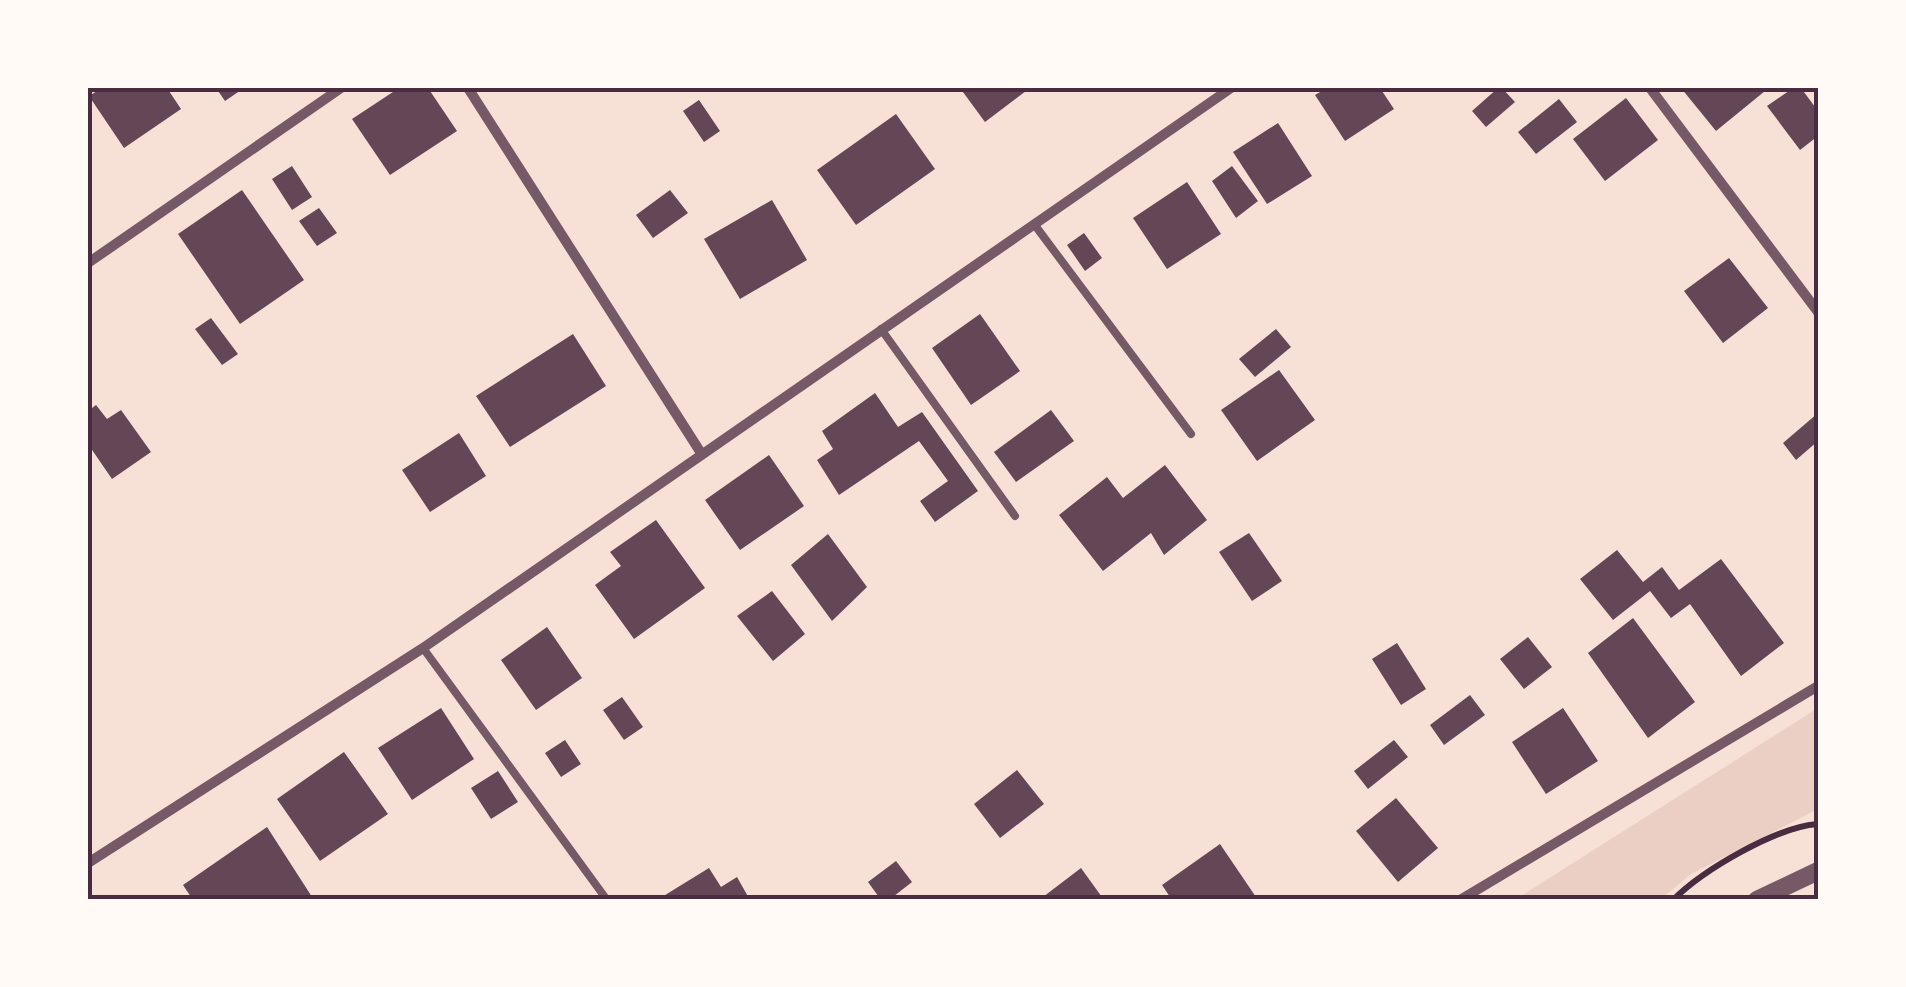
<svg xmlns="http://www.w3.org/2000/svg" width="1906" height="987" viewBox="0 0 1906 987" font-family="Cabin,sans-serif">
<rect width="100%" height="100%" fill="#f7e1d7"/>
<polygon fill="#ebcfc5" points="1818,708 1818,809 1691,874 1661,899 1516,899"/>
<g fill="#644757">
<polygon points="102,88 167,88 181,109 124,148 89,96"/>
<polygon points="216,88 244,88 225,101"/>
<polygon points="399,88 428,88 457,131 390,175 352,119"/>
<polygon points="960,88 1030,88 985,122"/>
<polygon points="1327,88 1380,88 1394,109 1345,141 1315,95"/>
<polygon points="1498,88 1502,88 1515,102 1486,127 1472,111"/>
<polygon points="1681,88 1762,88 1765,91 1716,131"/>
<polygon points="1793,88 1801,88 1818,111 1818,136 1800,150 1767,106"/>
<polygon points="1626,98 1658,140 1605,181 1573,139"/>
<polygon points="1559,99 1577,122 1536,154 1518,132"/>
<polygon points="699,100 720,131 704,142 683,111"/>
<polygon points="896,114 935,169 856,225 817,170"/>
<polygon points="1278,123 1312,176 1267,204 1233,152"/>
<polygon points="292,166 312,197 292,210 272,179"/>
<polygon points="1232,166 1258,201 1236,218 1212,181"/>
<polygon points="1187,182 1221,234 1167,269 1133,218"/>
<polygon points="242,190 304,280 240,324 178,234"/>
<polygon points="670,190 688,213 653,238 636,215"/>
<polygon points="772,200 807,260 740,299 704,239"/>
<polygon points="319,208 337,233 317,246 299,221"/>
<polygon points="1084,233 1102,258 1085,271 1067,245"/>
<polygon points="1729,258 1768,308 1723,343 1684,291"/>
<polygon points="980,314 1020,371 971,405 932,348"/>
<polygon points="211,318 238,354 222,365 195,329"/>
<polygon points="1276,329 1291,347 1255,377 1239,359"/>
<polygon points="573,334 606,386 510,447 476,396"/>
<polygon points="1279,370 1315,420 1257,461 1221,410"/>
<polygon points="875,393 898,427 922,412 978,491 935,522 920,501 948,481 919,441 839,495 817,460 833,449 822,431"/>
<polygon points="96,405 107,419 121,410 151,452 112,479 88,444 88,411"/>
<polygon points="1051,410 1074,441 1016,482 994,452"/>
<polygon points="1818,413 1818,441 1796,460 1783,443"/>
<polygon points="459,433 486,476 430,512 402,470"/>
<polygon points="769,455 804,506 740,550 705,500"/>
<polygon points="1165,465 1207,520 1164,555 1151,533 1103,571 1059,515 1107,477 1123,498"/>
<polygon points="656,520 705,588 634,639 595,585 621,566 610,552"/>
<polygon points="1249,533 1282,581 1252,601 1219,552"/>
<polygon points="828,534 867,587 832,621 791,565"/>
<polygon points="1617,550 1643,582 1662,567 1679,590 1721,559 1784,643 1741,676 1690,604 1671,618 1650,591 1613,620 1580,579"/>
<polygon points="772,591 805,634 773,661 737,616"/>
<polygon points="1633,618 1695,702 1648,738 1588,653"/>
<polygon points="547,627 582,678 536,710 501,660"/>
<polygon points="1528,637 1552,667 1524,689 1500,659"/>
<polygon points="1397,643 1426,689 1401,705 1372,659"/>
<polygon points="1470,695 1485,715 1444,745 1430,725"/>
<polygon points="622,697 643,727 624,740 603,710"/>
<polygon points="441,708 474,759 412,800 378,748"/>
<polygon points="1563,708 1598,761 1546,794 1512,742"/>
<polygon points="565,740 581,764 561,777 545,753"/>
<polygon points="1394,740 1408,757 1368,789 1354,771"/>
<polygon points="344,752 388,814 320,861 277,799"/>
<polygon points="1017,770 1044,804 1000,838 974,804"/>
<polygon points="498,771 518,802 491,819 471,788"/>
<polygon points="1396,798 1438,848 1398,882 1356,831"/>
<polygon points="267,827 314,900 193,900 183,885"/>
<polygon points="1220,844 1258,900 1172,900 1162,885"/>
<polygon points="896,861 912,882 889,900 881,900 868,882"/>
<polygon points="709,868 721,887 737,877 750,900 657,900"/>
<polygon points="1081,868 1104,900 1039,900"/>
</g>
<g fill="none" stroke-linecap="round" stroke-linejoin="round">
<path stroke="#4a2c40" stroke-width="6" d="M1673 900C1703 870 1776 827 1818 824"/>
<g stroke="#755966" stroke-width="8">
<polyline points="1034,224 1191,434"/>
<polyline points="881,329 1015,516"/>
<polyline points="423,648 607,900"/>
</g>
<g stroke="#755966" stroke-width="10">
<polyline points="468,88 701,453"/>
<polyline points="1650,88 1818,312"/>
<polyline points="88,263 341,88"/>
<polyline points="88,863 423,648 1231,88"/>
<polyline points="1460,900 1818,686"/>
</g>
<polyline stroke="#755966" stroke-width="18" points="1757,900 1818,871"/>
</g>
<rect width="1906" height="987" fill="none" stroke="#fffaf5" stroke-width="180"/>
<rect x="90" y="90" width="1726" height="807" fill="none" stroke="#4a2c40" stroke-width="4"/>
</svg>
